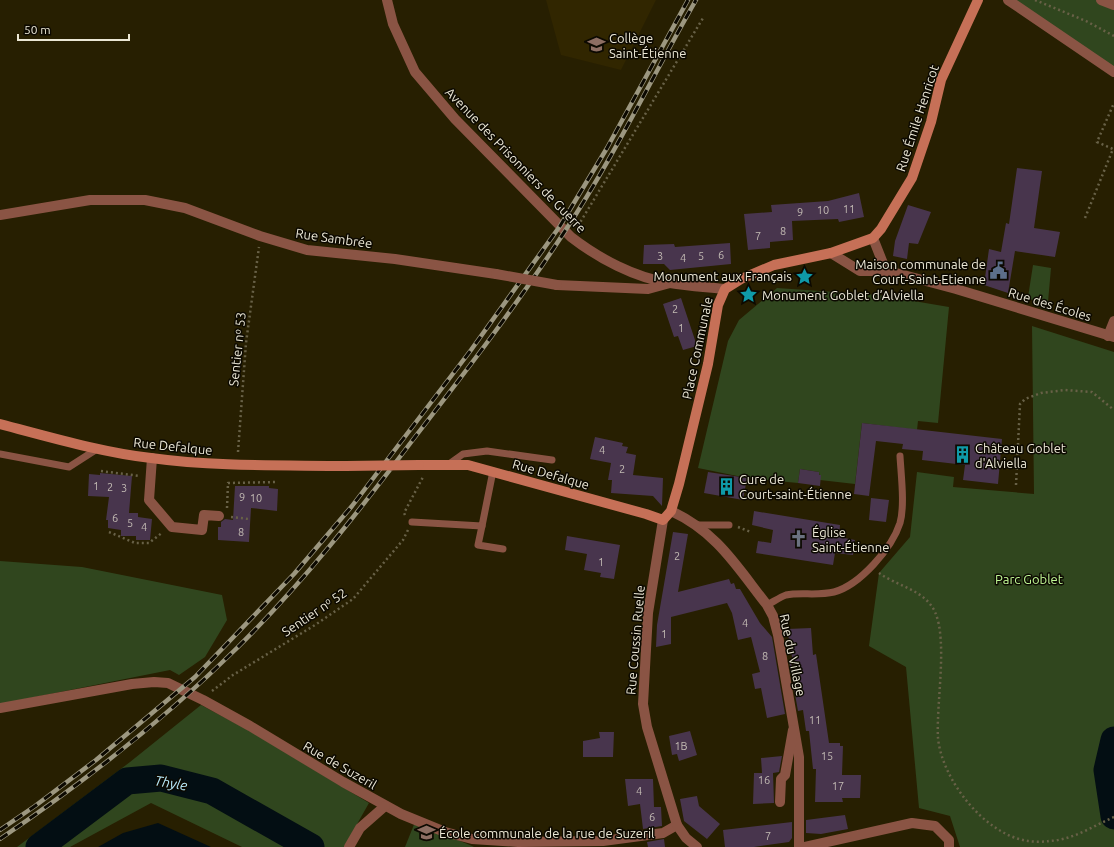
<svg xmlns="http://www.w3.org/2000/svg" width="1114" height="847" viewBox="0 0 1114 847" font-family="Ubuntu,sans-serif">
<rect width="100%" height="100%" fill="#271f01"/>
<polygon fill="#312600" points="546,0 656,0 621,70 561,55"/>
<g fill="#30461e">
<polygon points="1017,0 1101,0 1114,5 1114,72 1015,4"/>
<path d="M1033 265 1051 268 1048 302C1040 303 1034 302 1028 297Z"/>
<polygon points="777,288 878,295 949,307 938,423 918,421 917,430 862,423 855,484 820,480 819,472 800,469 798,483 747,478 698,468 728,341 739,320"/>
<polygon points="1032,326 1114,352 1114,847 960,847 950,816 919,808 906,667 869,646 879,573 910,537 917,472 954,477 953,487 1034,494"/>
<polygon points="0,561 82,567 222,595 227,620 205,657 179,675 170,670 0,704"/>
<polygon points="201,705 248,730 369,803 344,847 242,847 151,803 70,847 17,847 130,762"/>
<polygon points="415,822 472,846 474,847 405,847"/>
</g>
<polygon fill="#030e13" points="158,823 211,847 98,847 123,833"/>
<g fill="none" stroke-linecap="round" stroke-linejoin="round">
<g stroke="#030e13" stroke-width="27">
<polyline points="1114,740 1107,770 1114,816"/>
<polyline points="39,847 127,781 161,778 212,791 311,847"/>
</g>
</g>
<g fill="#48354d">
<polygon points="1017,168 1042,171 1034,228 1060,232 1055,257 1015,251 1008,293 984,285 989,249 1001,252 1006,223 1009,224"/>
<polygon points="859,193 864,217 839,222 838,219 792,221 793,240 770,242 770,248 748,250 744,214 772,212 771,205 828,201"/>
<polygon points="908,205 931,212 918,244 909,243 907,259 893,256 895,241"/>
<polygon points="730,243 731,264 670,270 664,264 643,264 644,245 674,244 675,247"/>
<polygon points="681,298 697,346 683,350 678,336 674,337 663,304"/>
<polygon points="862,423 1002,439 998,484 963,480 965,465 922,460 923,451 902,449 903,444 876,441 869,496 854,494"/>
<polygon points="595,437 623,443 622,446 628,447 626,453 636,455 633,475 663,478 662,506 653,496 611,493 612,480 608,480 611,463 590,459"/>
<polygon points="800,469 819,472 819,475 821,475 820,486 798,483"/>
<polygon points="708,472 747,478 743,500 704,493"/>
<polygon points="100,473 132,476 129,513 138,513 138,517 152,519 150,540 136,540 136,536 121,536 121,530 108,528 108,520 106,520 109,497 88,496 89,474 100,475"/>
<polygon points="235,486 269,486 269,488 278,489 277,511 251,508 249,542 218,540 218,527 221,527 221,522 225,519 233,520"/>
<polygon points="871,498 889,500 886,522 869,520"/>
<polygon points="754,511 840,525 839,537 855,540 853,555 835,553 833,565 756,553 758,541 771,543 773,530 752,525"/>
<polygon points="673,532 688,534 678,592 729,579 731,584 734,583 736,589 740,589 760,623 772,637 785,714 767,718 761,688 755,689 752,674 760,672 751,637 738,640 732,613 727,603 671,617 671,644 656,647 657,625"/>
<polygon points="567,536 620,545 614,579 600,577 601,573 584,570 587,554 565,550"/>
<polygon points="811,628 813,655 816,654 829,743 840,743 840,746 843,746 842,775 861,775 860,798 842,798 843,802 815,802 816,769 813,769 809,731 806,731 803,710 798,711 789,661 794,668 787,629"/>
<polygon points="690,731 697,755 679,761 677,754 672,755 669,736"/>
<polygon points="599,732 614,732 613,757 583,757 583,741 600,738"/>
<polygon points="782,756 779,772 773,773 774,803 753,804 754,773 762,773 761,758"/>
<polygon points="625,779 653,779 654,807 661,807 662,826 643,829 640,804 628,806"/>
<polygon points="697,796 699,806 720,824 707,839 684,821 680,799"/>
<polygon points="845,815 848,829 821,834 806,833 806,820"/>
<polygon points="792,822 792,838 789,842 754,847 725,847 723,830"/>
<polygon points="664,839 665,847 648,847 647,842"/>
</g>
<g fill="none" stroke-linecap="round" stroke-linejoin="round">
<g stroke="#686147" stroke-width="2.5" stroke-dasharray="2 3" stroke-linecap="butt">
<polyline points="1035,0 1086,21 1114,36"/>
<polyline points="1085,218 1113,149 1097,142 1114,103"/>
<polyline points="578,226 703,18"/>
<polyline points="238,452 246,343 259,247"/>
<polyline points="101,471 140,476"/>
<polyline points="1016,485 1020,404 1025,399 1041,393 1065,390 1092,392 1114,410"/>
<polyline points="227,508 228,483 278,482"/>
<polyline points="405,515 404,513 423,477"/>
<polyline points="231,517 249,519"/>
<polyline points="738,527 751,532"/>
<polyline points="109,532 135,543 149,543 163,532"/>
<path d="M879 573C897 586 925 590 935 612 948 641 936 704 938 738 942 780 985 835 1028 841 1035 842 1043 842 1049 841 1073 840 1093 826 1114 817"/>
<polyline points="212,691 233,675 315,625 353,599 403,540 408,530"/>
</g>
<g stroke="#8a5444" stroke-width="7">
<polyline points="0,454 69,467 97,449"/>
<polyline points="449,464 463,454 487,451 552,460"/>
<polyline points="412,522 482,526 493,471"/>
<polyline points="698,525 729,525"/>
<polyline points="482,526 478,545 503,549"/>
<path d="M767 605C773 602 780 597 786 595 800 592 818 596 834 592 860 585 892 548 900 523 905 505 901 475 900 456"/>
</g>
<g stroke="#8a5444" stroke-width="10">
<polyline points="1008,0 1114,72"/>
<polyline points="1101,0 1114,5"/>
<polyline points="0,215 90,200 145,200 185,208 260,236 307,250 395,259 496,274"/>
<polyline points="557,285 648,289 670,283"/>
<polyline points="1108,336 1114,321"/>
<polyline points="152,458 149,500 172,527 202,530 204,515 219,516"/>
<path d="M671 511C717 532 737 567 767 605L773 616 778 635 799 757V847"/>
<polyline points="0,708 132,684 154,682 168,683 203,700 250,726 343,782 401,814 445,832 472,839 518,842 603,841 663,833 677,825"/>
<polyline points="780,802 781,779 785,775 793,730"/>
<polyline points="349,847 360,828 385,806"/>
</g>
<g stroke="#8a5444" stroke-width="10">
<path d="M387 0 393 24 415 72 455 119 571 237C598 258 635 278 670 283 688 286 707 287 725 289"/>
<polyline points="873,238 886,271"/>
<polyline points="831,253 860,271 886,271 896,273 956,289 1114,337"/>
<polyline points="663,520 648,613 643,704 647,727 677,825 686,838 697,847"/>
<polyline points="805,847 912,823 935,826 949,840 949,847"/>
</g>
<g stroke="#c67057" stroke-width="10">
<path d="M0 424C50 437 100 452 151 458 216 467 282 465 346 466"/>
<polyline points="419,465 468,465 646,514 663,520 671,511 679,484 708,364 718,305 725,289 741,279 774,265 831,253 873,238 881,229 912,178 931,122 941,80 978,0"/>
</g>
<defs>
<g id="rail">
<polyline points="0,830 35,806 96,760 195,677 294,574 352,506 471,350 560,226 607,148 688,0"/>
<path d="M0 839C84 782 164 720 237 648 303 583 359 511 415 437 467 370 519 302 565 231 614 157 652 77 696 0"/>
</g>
</defs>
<use href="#rail" stroke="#9c9780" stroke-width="4.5"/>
<use href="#rail" stroke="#0c0901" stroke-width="3" stroke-dasharray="9" stroke-linecap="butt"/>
<polyline stroke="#8a5444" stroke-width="10" points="496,274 557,285"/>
<polyline stroke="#c67057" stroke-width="10" points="346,466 419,465"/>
</g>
<defs>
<symbol id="school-bare" viewBox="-9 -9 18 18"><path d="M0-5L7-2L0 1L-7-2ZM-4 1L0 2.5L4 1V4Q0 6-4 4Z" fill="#8d6e63" stroke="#0c0901" stroke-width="2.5" paint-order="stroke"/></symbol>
<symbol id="civic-bare" viewBox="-9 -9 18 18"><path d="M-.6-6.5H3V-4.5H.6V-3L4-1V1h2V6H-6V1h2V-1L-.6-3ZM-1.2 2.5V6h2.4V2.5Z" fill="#5c6f8a" stroke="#0c0901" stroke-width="2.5" paint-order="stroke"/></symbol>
<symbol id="sight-bare" viewBox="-9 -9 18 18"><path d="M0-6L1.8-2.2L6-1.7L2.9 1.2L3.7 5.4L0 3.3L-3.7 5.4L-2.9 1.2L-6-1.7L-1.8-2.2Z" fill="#0f9aa8" stroke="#0c0901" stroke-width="2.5" paint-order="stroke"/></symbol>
<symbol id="building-bare" viewBox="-9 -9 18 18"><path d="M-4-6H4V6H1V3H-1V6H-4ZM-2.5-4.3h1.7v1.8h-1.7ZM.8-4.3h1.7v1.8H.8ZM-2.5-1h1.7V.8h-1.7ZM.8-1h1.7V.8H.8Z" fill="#0f9aa8" stroke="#0c0901" stroke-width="2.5" paint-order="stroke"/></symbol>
<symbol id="church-bare" viewBox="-9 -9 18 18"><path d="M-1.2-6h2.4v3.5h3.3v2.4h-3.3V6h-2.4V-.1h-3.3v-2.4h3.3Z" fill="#6b7280" stroke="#0c0901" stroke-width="2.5" paint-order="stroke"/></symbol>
</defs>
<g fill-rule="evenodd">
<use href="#school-bare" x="584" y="32" width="25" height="25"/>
<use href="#civic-bare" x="986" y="258" width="25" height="25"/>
<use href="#sight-bare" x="792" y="264" width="25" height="25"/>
<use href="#sight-bare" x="736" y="282" width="25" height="25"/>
<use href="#building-bare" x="950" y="442" width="25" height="25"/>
<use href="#building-bare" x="714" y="474" width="25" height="25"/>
<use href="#church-bare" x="786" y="526" width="25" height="25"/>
<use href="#school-bare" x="414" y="820" width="25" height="25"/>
</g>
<g text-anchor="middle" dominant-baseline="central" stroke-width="3" stroke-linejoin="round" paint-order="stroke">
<g font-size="11" fill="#c2bab3">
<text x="849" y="209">11</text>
<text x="823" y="210">10</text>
<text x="800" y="212">9</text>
<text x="783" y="231">8</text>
<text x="758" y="236">7</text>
<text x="721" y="255">6</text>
<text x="660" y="256">3</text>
<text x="701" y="256">5</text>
<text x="683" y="258">4</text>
<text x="675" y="309">2</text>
<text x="681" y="328">1</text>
<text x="602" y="450">4</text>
<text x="622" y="469">2</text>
<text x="96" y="486">1</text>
<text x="110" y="487">2</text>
<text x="124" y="488">3</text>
<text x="242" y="497">9</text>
<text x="256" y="498">10</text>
<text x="115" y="518">6</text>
<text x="130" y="523">5</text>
<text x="144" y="527">4</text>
<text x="241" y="532">8</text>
<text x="677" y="556">2</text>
<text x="601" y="562">1</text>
<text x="745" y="623">4</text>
<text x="664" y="634">1</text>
<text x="765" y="656">8</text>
<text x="815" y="720">11</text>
<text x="681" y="746">1B</text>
<text x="827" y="756">15</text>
<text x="764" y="780">16</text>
<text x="838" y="786">17</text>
<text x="639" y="791">4</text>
<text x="652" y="817">6</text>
<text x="768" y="836">7</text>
</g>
<g font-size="13" fill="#ebe7d5" stroke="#0c0901" text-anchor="start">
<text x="609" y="38">Collège<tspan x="609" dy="15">Saint-Étienne</tspan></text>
<text x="986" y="264" text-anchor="end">Maison communale de<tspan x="986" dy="15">Court-Saint-Etienne</tspan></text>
<text x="792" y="276" text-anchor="end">Monument aux Français</text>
<text x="762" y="295">Monument Goblet d’Alviella</text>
<text x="975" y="448">Château Goblet<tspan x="975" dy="15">d'Alviella</tspan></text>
<text x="739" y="479">Cure de<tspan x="739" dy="15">Court-saint-Étienne</tspan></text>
<text x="812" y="532">Église<tspan x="812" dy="15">Saint-Étienne</tspan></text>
<text x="439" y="833">École communale de la rue de Suzeril</text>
</g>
<g font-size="13" fill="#ebe7d5" stroke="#0c0901">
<text transform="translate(917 118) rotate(-72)">Rue Émile Henricot</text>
<text transform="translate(516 160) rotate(46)">Avenue des Prisonniers de Guerre</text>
<text transform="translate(334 238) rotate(8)">Rue Sambrée</text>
<text transform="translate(1050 304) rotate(17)">Rue des Écoles</text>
<text transform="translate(697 348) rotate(-78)">Place Communale</text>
<text transform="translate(237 349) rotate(-84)">Sentier nᵒ 53</text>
<text transform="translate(173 446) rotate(6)">Rue Defalque</text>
<text transform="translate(551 474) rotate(16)">Rue Defalque</text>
<text transform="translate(314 612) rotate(-34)">Sentier nᵒ 52</text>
<text transform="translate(635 640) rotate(-85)">Rue Coussin Ruelle</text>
<text transform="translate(793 655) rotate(78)">Rue du Village</text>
<text transform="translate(340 765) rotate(30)">Rue de Suzeril</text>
</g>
<g font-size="13" fill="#c0f895" stroke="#0c0901">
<text x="1029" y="579">Parc Goblet</text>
</g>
<g font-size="14" font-style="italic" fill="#baecfd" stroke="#0c0901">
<text transform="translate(171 783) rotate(9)">Thyle</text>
</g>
</g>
<path d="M18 34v6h111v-6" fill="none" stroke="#ebe7d5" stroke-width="2"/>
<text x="24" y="34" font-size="12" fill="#ebe7d5" stroke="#0c0901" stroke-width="3" paint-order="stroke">50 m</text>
</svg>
